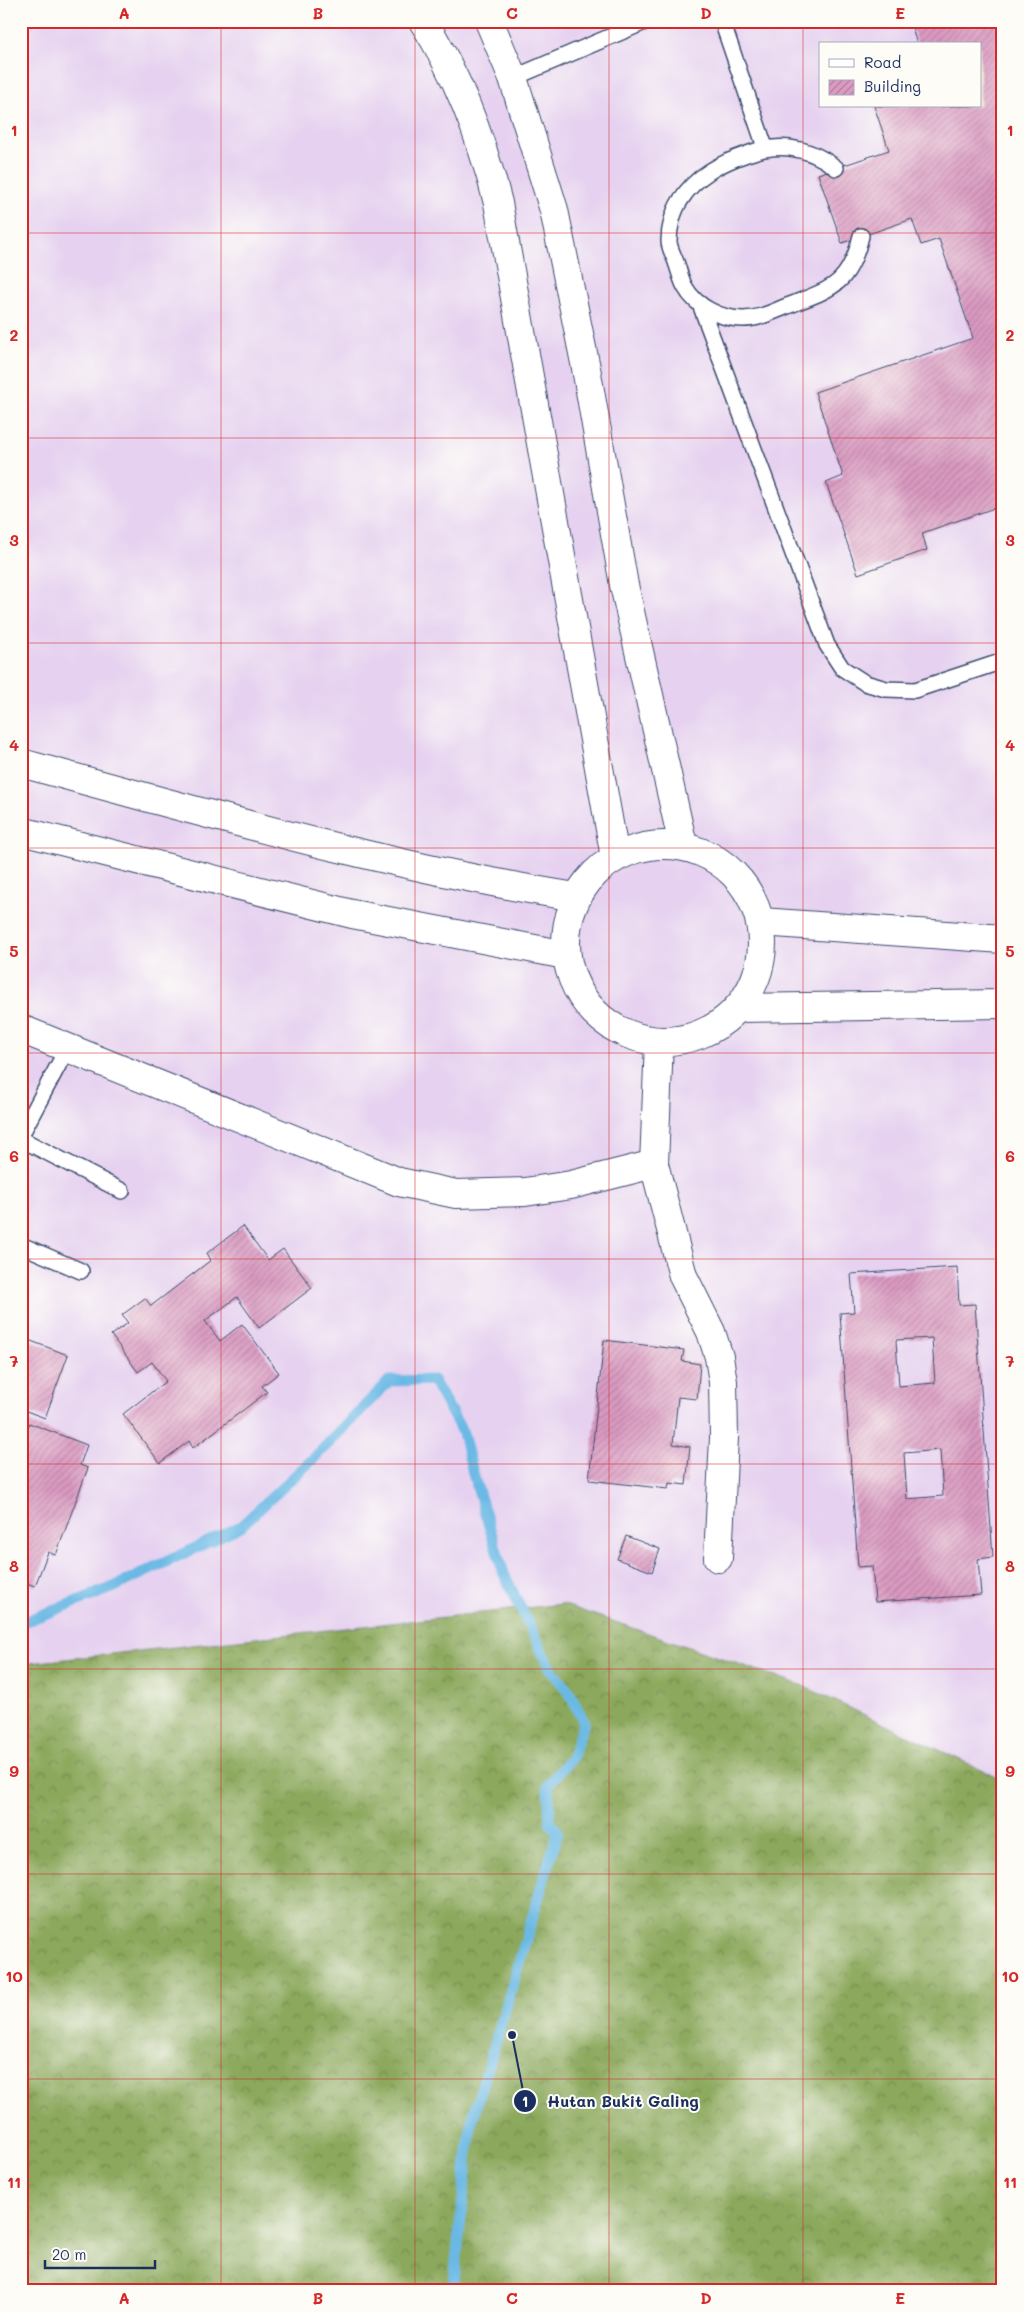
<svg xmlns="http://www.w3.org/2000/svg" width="1024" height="2312" viewBox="0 0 1024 2312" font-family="Mali,sans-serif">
<defs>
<pattern id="forest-crowns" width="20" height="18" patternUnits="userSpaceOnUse" patternTransform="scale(1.25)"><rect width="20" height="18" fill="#8ba85b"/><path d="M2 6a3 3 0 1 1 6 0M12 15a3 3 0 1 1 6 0" fill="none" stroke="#71894e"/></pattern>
<pattern id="building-hatch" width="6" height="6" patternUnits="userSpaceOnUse" patternTransform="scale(1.25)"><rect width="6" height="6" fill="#db9ac1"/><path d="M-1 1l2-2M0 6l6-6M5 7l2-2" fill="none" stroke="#b17ea0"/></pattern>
</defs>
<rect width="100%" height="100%" fill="#fdfcf7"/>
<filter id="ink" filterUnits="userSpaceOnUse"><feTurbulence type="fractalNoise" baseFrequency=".02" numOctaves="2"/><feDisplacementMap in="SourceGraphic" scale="10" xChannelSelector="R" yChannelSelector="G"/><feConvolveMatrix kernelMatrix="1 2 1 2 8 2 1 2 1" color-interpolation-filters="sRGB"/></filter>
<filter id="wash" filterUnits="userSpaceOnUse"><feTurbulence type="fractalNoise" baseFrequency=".0096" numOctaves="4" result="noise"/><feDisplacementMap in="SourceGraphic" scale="20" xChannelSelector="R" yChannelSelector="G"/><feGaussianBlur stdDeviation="1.12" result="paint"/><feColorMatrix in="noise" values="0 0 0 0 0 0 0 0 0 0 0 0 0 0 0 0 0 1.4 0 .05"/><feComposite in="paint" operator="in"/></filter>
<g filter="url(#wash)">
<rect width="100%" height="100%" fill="#f2e4c8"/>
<path fill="#e6d2f0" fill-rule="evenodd" d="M21 21H1003V1780L801 1685 562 1605 21 1664ZM820 44H980V106H820Z"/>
<polygon fill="url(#forest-crowns)" stroke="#536c5c" points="562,1604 801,1685 1003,1780 1003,2291 21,2291 21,1664"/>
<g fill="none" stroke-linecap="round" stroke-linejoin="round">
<polyline stroke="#6bb9e5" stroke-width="11" points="21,1623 114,1587 241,1526 315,1457 389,1381 433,1380 463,1433 474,1477 504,1574 551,1670 569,1692 584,1722 572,1757 548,1785 550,1822 558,1832 471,2124 453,2291"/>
</g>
<g id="blocks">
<g fill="url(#building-hatch)" fill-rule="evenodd">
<polygon points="910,21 1003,21 1003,505 922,533 927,550 858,574 826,483 843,476 815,392 973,338 939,239 921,245 912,219 842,243 818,174 889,150 874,106 980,106 980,44 917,44"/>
<polygon points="243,1226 268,1260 283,1249 312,1288 259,1328 237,1297 205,1321 220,1341 242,1324 279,1373 262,1386 267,1392 193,1448 189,1441 160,1463 123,1414 166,1381 152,1362 138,1372 111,1335 128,1323 122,1315 145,1298 151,1306 211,1260 207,1253"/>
<path d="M957 1267 959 1305 975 1304 993 1557 978 1559 981 1595 875 1602 872 1566 858 1567 840 1313 854 1312 851 1274ZM932 1338 935 1383 899 1386 896 1340ZM940 1450 943 1496 907 1499 904 1453Z"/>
<polygon points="23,1338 68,1355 45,1418 21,1409"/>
<polygon points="604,1340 684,1350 682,1361 700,1364 697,1399 678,1397 673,1444 690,1447 686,1485 669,1483 668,1489 589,1480"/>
<polygon points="29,1423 87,1445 80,1465 88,1468 56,1555 48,1552 35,1586 21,1581 21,1445"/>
<polygon points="626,1536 660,1549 652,1572 617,1559"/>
</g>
</g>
</g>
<g filter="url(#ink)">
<use href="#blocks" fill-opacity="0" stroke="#3b4a6e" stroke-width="1"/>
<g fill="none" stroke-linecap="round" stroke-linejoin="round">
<defs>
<g id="lane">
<polyline points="722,21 765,147"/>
<polyline points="513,78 647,21"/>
<path d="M836 168C809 147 779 142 747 154 721 163 695 176 680 201 673 212 669 228 669 241 669 248 674 256 676 262 679 270 681 280 685 287 696 307 721 319 743 319 760 319 774 311 790 305 833 288 849 285 861 236"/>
<polyline points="700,304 827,645 842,668 865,683 886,689 915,690 1003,661"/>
<polyline points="21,1135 68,1047"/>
<polyline points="21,1139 122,1191"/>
<polyline points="21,1245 81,1271"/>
</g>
<g id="street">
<path d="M423 21C458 76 482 140 498 203L615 857"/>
<polyline points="489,21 513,78 554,210 586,368 624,585 683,845"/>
<path d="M21 763C205 813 388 867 576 897"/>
<polyline points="21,831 352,914 566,955"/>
<circle cx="664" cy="943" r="98"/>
<polyline points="761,922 1003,939"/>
<polyline points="739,1008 1003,1004"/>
<polyline points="21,1029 399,1182 456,1194 525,1192 571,1185 654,1164"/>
<polyline points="659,1042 654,1164 683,1276 711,1332 719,1357 723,1382 724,1438 718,1558"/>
</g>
</defs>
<use href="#lane" stroke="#3b4a6e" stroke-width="18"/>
<use href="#street" stroke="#3b4a6e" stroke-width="30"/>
<use href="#lane" stroke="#fff" stroke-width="15"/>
<use href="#street" stroke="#fff" stroke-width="28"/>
</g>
</g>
<path fill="none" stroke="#d62828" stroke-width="1" stroke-opacity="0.55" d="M221 21V2291M415 21V2291M609 21V2291M803 21V2291M21 233H1003M21 438H1003M21 643H1003M21 848H1003M21 1053H1003M21 1259H1003M21 1464H1003M21 1669H1003M21 1874H1003M21 2079H1003"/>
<path fill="none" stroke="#1b2f5e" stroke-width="2" d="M512 2035L525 2101"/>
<g fill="#1b2f5e" stroke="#fdfcf7" stroke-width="2">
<circle cx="512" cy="2035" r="5"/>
<circle cx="525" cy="2101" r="12"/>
</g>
<g font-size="15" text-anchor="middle" font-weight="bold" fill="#fff">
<text x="525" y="2107">1</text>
</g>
<g font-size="16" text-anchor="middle" font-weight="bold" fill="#1b2f5e" stroke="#fdfcf7" stroke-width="4" stroke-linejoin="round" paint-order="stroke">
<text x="623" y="2107">Hutan Bukit Galing</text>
</g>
<rect width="1024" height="2312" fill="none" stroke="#fdfcf7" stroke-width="55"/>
<rect x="819" y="42" width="162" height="65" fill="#fdfcf7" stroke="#a3aaba"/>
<rect x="829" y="59" width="25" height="8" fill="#ffffff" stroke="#a3aaba"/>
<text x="864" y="68" font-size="15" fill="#1b2f5e">Road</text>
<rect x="829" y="80" width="25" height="15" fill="url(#building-hatch)" stroke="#a3aaba"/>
<text x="864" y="92" font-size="15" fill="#1b2f5e">Building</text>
<path d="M45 2260v8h110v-8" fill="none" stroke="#1b2f5e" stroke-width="2.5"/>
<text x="52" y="2260" font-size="15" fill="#1b2f5e" stroke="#fdfcf7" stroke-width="4" paint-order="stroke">20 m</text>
<rect x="28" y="28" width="968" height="2256" fill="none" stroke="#d62828" stroke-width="2"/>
<g font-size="16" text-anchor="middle" font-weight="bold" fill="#d62828">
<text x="124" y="19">A</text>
<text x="318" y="19">B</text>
<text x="512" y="19">C</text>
<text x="706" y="19">D</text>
<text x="900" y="19">E</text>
<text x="14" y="136">1</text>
<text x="1010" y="136">1</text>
<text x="14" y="341">2</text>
<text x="1010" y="341">2</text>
<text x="14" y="546">3</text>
<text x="1010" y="546">3</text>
<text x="14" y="751">4</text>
<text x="1010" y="751">4</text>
<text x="14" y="957">5</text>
<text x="1010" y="957">5</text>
<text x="14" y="1162">6</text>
<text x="1010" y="1162">6</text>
<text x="14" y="1367">7</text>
<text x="1010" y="1367">7</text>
<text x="14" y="1572">8</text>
<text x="1010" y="1572">8</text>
<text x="14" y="1777">9</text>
<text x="1010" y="1777">9</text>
<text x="14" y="1982">10</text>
<text x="1010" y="1982">10</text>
<text x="14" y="2188">11</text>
<text x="1010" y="2188">11</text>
<text x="124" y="2304">A</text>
<text x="318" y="2304">B</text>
<text x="512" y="2304">C</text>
<text x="706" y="2304">D</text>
<text x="900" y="2304">E</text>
</g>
</svg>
